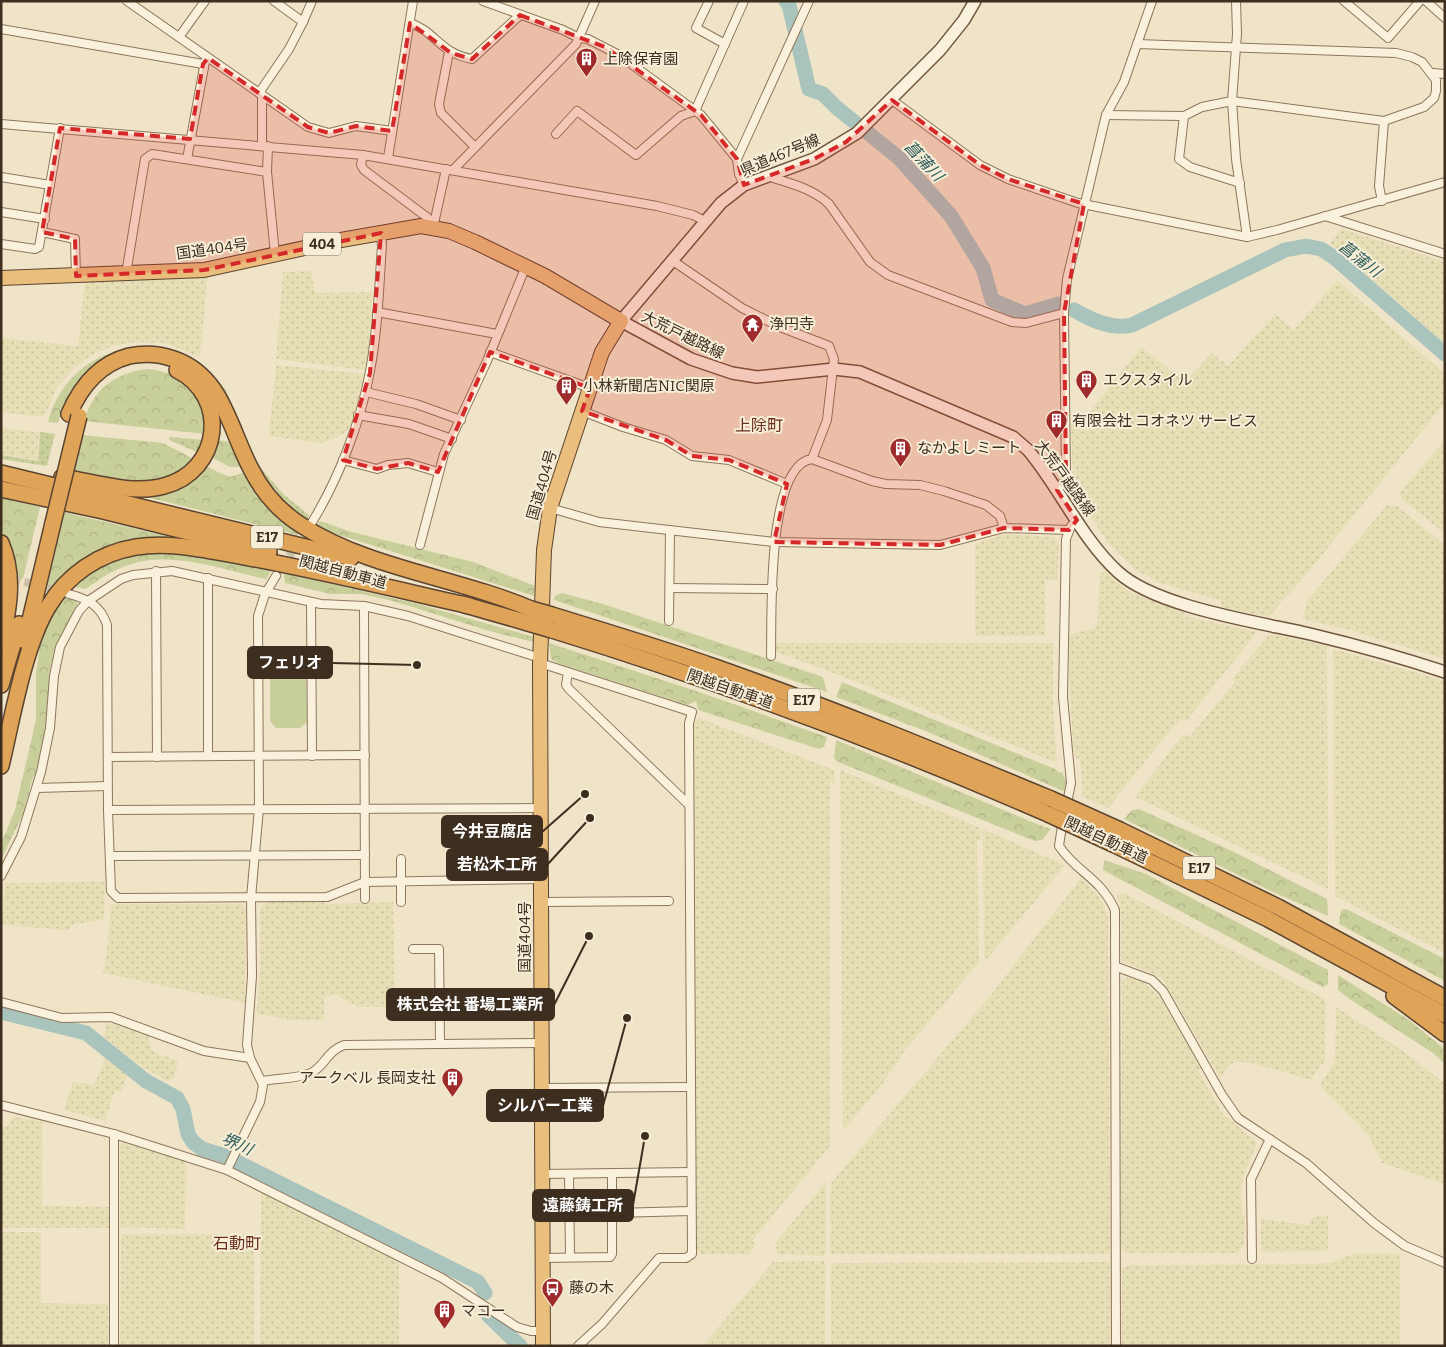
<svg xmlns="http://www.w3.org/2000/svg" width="1446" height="1347" viewBox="0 0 1446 1347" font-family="Bitter,'Noto Sans JP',serif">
<defs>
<pattern id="farmland-dots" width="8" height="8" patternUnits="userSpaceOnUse" patternTransform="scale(1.25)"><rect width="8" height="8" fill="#e6deb5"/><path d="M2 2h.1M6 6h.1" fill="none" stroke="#c6bf9b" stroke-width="1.8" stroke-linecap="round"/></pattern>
<pattern id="grass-dots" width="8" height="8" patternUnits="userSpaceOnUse" patternTransform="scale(1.25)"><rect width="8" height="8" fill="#c9cf9b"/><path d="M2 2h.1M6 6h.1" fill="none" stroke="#aeb285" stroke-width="1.8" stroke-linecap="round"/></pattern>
<pattern id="forest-crowns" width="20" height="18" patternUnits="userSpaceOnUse" patternTransform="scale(1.25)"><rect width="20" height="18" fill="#c9cf9b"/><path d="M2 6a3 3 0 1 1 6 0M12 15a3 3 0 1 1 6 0" fill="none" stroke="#aeb285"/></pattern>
</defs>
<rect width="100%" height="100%" fill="#f0e4c8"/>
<g fill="url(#farmland-dots)">
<polygon points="1342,229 1445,262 1445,344 1330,243"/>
<polygon points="311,271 315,293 372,292 370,346 365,370 276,359 283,272"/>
<polygon points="208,274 200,357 165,343 136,342 112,346 92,355 75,367 57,387 45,415 41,417 1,412 1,338 78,346 85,281"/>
<polygon points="1337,280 1445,374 1445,403 1291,593 1285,597 1269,617 1220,607 1221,601 1158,582 1136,570 1110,545 1078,498 1073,479 1071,419 1085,418 1141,347 1185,382 1212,353 1228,366 1275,314 1294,330"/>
<polygon points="276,365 365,374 354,420 347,431 336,438 321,443 269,436"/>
<polygon points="1,428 39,432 37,460 1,454"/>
<polygon points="1445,440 1445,534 1401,498 1400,492"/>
<polygon points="1387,505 1397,506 1445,545 1445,659 1343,628 1303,619 1307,601"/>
<polygon points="1005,534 1053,537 1059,541 1057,580 1045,580 1045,636 975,636 975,544"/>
<polygon points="1106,571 1115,581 1132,593 1185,613 1184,616 1257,632 1186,721 1180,720 1169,732 1108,808 1081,796 1083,792 1080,759 1076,758 1073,747 1069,670 1069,635 1097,627 1100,574"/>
<polygon points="1270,634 1327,646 1328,889 1135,797 1183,734 1189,737 1235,682 1232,679"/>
<polygon points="776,643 1053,643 1053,707 1057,763 839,675 776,652"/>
<polygon points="1333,649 1445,681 1445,953 1335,896"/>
<polygon points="699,718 834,770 834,782 830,782 830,1146 752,1241 756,1245 749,1254 700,1254 695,1247 692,746 693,724"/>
<polygon points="840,770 978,827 981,829 981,840 977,840 979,962 905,1050 883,1083 843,1131"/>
<polygon points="983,829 1065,865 987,959 984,957"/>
<polygon points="1081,878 1100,898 1108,917 1110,1254 831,1254 831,1183 990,996"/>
<polygon points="105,882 104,920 74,924 68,930 1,925 5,883"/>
<polygon points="1124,893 1326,1000 1325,1060 1311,1080 1249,1062 1235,1062 1228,1066 1220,1078 1162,978 1122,961 1121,910 1117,895"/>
<polygon points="268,902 324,902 326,904 393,902 395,1007 358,1007 337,995 324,997 324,1020 295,1020 257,1014 260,969 260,908"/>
<polygon points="111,904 241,904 246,909 245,1003 103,973 107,952"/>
<polygon points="1127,977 1142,981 1160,997 1201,1068 1198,1071 1223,1114 1257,1143 1244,1174 1241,1189 1242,1216 1245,1216 1244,1244 1238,1253 1127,1253 1121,1248 1122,980"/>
<polygon points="1336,1007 1400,1049 1445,1083 1445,1184 1382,1163 1369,1136 1321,1087 1321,1083 1334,1063 1335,1057"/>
<polygon points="107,1024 122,1025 148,1035 152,1051 178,1061 174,1078 167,1081 138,1064 104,1037"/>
<polygon points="106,1057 127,1075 121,1092 115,1091 105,1121 64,1110 73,1082 94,1085"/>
<polygon points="13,1117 42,1121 42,1206 109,1207 109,1228 1,1228 1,1126 7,1127"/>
<polygon points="127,1141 186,1159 185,1229 120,1227 120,1144"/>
<polygon points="826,1182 826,1253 823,1256 777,1254 776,1242"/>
<polygon points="261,1192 399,1261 399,1346 260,1346"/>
<polygon points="1328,1216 1328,1248 1325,1251 1261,1252 1261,1219 1309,1225 1313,1217"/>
<polygon points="1,1232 41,1232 41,1303 108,1304 108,1346 1,1346"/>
<polygon points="121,1234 254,1234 254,1346 120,1346"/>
<polygon points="1352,1254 1400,1254 1400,1346 1122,1346 1122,1268 1130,1265 1312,1264 1332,1263"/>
<polygon points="824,1261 826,1265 825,1346 703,1346 773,1262"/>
<polygon points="1109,1262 1111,1266 1111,1346 831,1346 831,1266 834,1263"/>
</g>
<g fill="url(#grass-dots)">
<polygon points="208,370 226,390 246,439 243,438 223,391"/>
<polygon points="40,432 55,434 47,466 1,459 1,455 38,461"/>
<polygon points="170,437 204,440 199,453 169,440"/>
<polygon points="260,467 283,494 309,515 306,521 279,498 257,469"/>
</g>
<g fill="url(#forest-crowns)">
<path d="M120 350V354C83 372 71 384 58 423L48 422C57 386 84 359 120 350Z"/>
<path d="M147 369C170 371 191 380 202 402 206 411 205 425 206 434L84 421C93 390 114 373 147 369Z"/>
<path d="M82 435 163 443 194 459C158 494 116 478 72 470Z"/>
<polygon points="217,440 232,442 242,467 230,467 211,457"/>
<polygon points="205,466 229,477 246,472 301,530 298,535 131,493"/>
<polygon points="1,497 40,507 23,579 16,577 15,560 1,528"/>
<polygon points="62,512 183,540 82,561 53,587 42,584"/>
<polygon points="320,521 352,532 473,562 535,586 534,596 336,534 317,526"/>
<path d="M172 551 271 570 266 579C222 570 170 549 126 566 111 571 98 580 86 589L71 586C111 555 123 555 172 551Z"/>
<polygon points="284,573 418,604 534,637 534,642 489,631 393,601 362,594 330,594 285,583"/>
<polygon points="562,593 606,605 823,677 827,692 554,600 555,596"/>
<polygon points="63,595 72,597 78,604 54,651 49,674 49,714 39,772 33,777 23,814 1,860 1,844 15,810 36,720 36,671 41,641 45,626"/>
<polygon points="549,643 699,692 827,737 824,747 819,749 698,710 696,701 688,705 557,663 551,659"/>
<polygon points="842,682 1055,769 1059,773 1062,772 1066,782 1065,792 928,732 836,697"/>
<polygon points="836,740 1042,826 1051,829 1042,840 1035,841 838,762 834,758"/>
<polygon points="1139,809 1232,851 1327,899 1328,916 1273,892 1124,819 1132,810"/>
<polygon points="1104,860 1146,874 1328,970 1328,984 1323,987 1103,870"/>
<polygon points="1346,909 1445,959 1445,981 1339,924 1341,910"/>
<polygon points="1338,975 1409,1020 1443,1048 1445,1064 1433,1053 1348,998 1338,990"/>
</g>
<polygon fill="#c9cf9b" points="277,657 302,657 306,661 307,722 300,728 276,728 270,721 270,665"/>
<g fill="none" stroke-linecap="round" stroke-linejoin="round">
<g stroke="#a9c4bc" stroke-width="15">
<polyline points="786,1 789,5 809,89 823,94 837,108 899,158 951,216 983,268 992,300 1025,314 1059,304"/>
<path d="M1074 310C1091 320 1112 330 1132 325L1285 250 1306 246 1321 249 1335 258 1445 354"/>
<polyline points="1,1012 86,1033 146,1081 177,1098 183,1109 188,1134 193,1142 202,1149 225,1156 478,1282 485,1293"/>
<polyline points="488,1315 520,1346"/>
</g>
<g stroke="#ccc0a6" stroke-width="8" stroke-dasharray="8 4" stroke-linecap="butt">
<polyline points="1,576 60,591"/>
<polyline points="276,576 308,528"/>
</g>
<defs>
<g id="minor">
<polyline points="127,1 308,127 329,133 356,126 392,131"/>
<polyline points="274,1 303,22 312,1"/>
<polyline points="483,1 563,30 579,38 588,39 619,55 701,115 737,159"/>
<polyline points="709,1 696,28 725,44"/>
<polyline points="1236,1 1237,34 1232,101 1236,159 1247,237"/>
<polyline points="1344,1 1388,38 1420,1"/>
<polyline points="1426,1 1445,18"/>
<path d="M410 23C435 31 439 53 472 59L520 15"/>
<polyline points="1,29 203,64"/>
<polyline points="179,37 205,1"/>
<polyline points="449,52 439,104 441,113 475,147"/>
<polyline points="1433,73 1445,74"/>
<polyline points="259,93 289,49 303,22"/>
<polyline points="262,95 262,145"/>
<polyline points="892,100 980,165 1008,179 1078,203 1247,237 1277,230 1445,182"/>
<polyline points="1106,115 1184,116 1202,107 1232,101 1384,121 1424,107 1434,98 1436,91 1436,80 1422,62 1412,57 1396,53 1137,44"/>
<polyline points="1184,116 1179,159 1190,167 1240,183"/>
<polyline points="1,124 363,155 657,206 693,215 705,221"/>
<polyline points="556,134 577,111 636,155 681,116 695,111 744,1"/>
<polyline points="268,146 267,172 275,254"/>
<polyline points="363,155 361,165 364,170 428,218 433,228"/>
<polyline points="388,158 413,1"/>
<polyline points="187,159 205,62"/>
<polyline points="453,170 576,44 595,1"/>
<path d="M767 176C789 183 812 188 829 204L870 262 888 275 1012 322 1026 323 1064 313"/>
<polyline points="1,177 50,185"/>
<polyline points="744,185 739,174 737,159 809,1"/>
<polyline points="1382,201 1379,186 1384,121"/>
<polyline points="1,212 45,219"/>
<polyline points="1325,216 1445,254"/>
<polyline points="433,228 446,169"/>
<polyline points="42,232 75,239 76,276"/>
<polyline points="1,244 35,249 39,247 60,128"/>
<path d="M673 261 742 308 780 327 829 346 834 359 827 420 812 459C766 465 772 620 771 656"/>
<polyline points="126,274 145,159 152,154 267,172"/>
<polyline points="377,312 497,334"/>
<polyline points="490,352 590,388"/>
<polyline points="366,392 416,404 461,420"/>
<polyline points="582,411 623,427 666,440 692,456 729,460 787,484"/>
<polyline points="358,415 409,424 452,439"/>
<polyline points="812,459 872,481 886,484 920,485 944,491 986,505 1000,516 1004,528"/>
<polyline points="343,460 377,469 388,465 408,463 438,472"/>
<polyline points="1057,490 1064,482 1066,475 1064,313 1067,279 1106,115 1124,82 1152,1"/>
<polyline points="550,508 599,522 774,542 940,545 1004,528 1069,530"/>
<path d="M311 524C338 480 361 422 370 371 378 330 379 287 382 246L381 233"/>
<polyline points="420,545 444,454 487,361 526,266"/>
<polyline points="156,571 157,757"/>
<polyline points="208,578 208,756"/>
<polyline points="670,588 773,589"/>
<path d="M69 594C88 599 101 606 107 625L108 810 111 891 118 898 327 897 365 882 541 879"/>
<polyline points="311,602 312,756"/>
<polyline points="364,606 365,899"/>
<polyline points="669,621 670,530"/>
<polyline points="540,663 692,712 689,723 692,1254 686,1258 659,1258 602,1324 578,1346"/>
<polyline points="568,673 566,685 569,689 688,804"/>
<polyline points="108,757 365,755"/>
<polyline points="37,788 107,786"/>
<polyline points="1066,808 1071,783 1063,697 1066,539 1071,526 1077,520"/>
<polyline points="108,810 541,808"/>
<path d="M1063 819 1059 846C1077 873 1100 877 1115 910L1116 1346"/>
<polyline points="110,856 365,855"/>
<polyline points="401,859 401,902"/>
<polyline points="1,876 21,837 41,772 50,728 54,676 60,647 79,611 88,601 121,579 133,575 172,571 321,604 364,606 408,616 540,658"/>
<polyline points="541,902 669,901"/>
<polyline points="413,949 439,949 440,1043"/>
<polyline points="1117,967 1152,980 1163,991 1222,1095 1238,1118 1306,1163 1374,1223 1405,1246 1445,1263"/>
<polyline points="1,1002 62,1018 111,1017 204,1051 250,1058"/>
<path d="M263 1081C277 1078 297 1079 311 1073 325 1066 327 1051 344 1045L541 1043"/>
<polyline points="542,1088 690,1087"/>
<polyline points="1,1105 114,1134 227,1170 442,1278 517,1327 531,1331 543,1331"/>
<polyline points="227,1170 260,1102 263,1085 250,1058 247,1045 252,976 251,898 259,808 258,616 265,594 276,576"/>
<polyline points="542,1174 691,1172"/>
<polyline points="569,1174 570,1257"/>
<polyline points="613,1213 691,1211"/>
<polyline points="543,1258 610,1257 612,1254 612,1174"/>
<polyline points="1252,1259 1251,1179 1270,1139"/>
<polyline points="114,1346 114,1134"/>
</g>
<path id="secondary" d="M975 1 964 20 940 50 857 133 814 159 744 185 721 203 621 321 691 359 732 373 757 377 834 369 860 372 1013 437 1028 450C1060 488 1081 538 1118 572 1156 607 1258 622 1310 634 1356 645 1400 657 1445 672"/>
<polyline id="trunk" points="1,278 204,270 341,240 421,226 449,231 475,242 545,276 621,321 602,352 550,508 544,550 540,663 543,1346"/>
<g id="motorway">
<path d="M69 414C81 386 99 364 129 356 144 353 160 354 174 359 223 376 229 428 251 469 262 491 279 511 301 525 369 569 456 577 531 609"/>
<polyline points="1,473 351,558"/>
<path d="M62 477C94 482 132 495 164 486 221 471 230 397 177 370"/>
<polyline points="1,489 103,511 269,552"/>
<path d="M1 543C16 577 8 612 1 646"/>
<polyline points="462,604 528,623"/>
<path d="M552 615C607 632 661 648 715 667 829 707 940 753 1051 799"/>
<path d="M552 630C720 682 886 743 1048 814"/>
<polyline points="25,641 53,523"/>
<polyline points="1,685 19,624"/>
<path d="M1 766C12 720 24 647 48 607 67 575 99 553 136 547 172 541 209 551 245 557 320 571 395 589 470 606"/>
<polyline points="1120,830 1278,907 1445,998"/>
<polyline points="1115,845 1268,919 1445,1015"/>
<polyline points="1394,996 1445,1034"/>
</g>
</defs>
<use href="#minor" stroke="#8d765c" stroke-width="10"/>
<use href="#secondary" stroke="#6f573f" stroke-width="14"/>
<use href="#trunk" stroke="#5b4430" stroke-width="16"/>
<use href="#motorway" stroke="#5b4430" stroke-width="18"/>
<use href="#minor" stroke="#faf1dc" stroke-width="8"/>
<use href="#secondary" stroke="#faf1dc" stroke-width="11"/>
<use href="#trunk" stroke="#eabe7c" stroke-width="14"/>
<use href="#motorway" stroke="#e0a458" stroke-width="15"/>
<defs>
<g id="motorway-bridge">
<polyline points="53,523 79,416"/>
<polyline points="531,609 552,615"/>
<polyline points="528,623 552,630"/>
<polyline points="1051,799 1120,830"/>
<polyline points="1048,814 1115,845"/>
</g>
</defs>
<use href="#motorway-bridge" stroke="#5b4430" stroke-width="18" stroke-linecap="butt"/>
<use href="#motorway-bridge" stroke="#e0a458" stroke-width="15"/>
</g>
<path fill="#d62828" fill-opacity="0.2" stroke="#d62828" stroke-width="4" stroke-dasharray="10 6" stroke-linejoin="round" d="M520 15 605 47 701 115 737 159 744 185 814 159 846 142 892 100 980 165 1008 179 1084 204 1064 313 1066 475 1057 490 1077 520 1069 530 1004 528 940 545 774 542 787 484 729 460 692 456 666 440 582 411 590 388 490 352 438 472 408 463 377 469 343 460 370 373 381 233 204 270 76 276 75 239 42 232 60 128 190 139 203 64 208 58 308 127 329 133 356 126 392 131 410 23 451 53 472 59Z"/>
<defs>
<symbol id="building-pin" viewBox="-11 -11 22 30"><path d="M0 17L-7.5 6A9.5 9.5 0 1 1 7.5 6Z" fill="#9e2a2b" stroke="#f7eed8"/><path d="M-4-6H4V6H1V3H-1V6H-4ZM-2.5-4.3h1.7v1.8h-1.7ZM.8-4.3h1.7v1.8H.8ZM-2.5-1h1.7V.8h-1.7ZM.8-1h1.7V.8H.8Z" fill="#fff"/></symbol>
<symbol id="temple-pin" viewBox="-11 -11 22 30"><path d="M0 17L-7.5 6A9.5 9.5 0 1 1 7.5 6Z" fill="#9e2a2b" stroke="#f7eed8"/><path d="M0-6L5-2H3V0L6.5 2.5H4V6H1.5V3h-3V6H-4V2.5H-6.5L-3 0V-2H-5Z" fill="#fff"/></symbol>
<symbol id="bus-pin" viewBox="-11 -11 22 30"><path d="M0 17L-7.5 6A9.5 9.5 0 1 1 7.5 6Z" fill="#9e2a2b" stroke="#f7eed8"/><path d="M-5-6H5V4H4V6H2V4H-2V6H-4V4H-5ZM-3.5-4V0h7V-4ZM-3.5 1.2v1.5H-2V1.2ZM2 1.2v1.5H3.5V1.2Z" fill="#fff"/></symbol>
</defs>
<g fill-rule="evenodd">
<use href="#building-pin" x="574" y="46" width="25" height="34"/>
<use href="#temple-pin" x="740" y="312" width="25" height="34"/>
<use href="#building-pin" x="1074" y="368" width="25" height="34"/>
<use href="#building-pin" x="554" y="374" width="25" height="34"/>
<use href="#building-pin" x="1044" y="408" width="25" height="34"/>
<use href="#building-pin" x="888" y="436" width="25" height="34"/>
<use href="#building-pin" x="440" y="1066" width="25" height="34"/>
<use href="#bus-pin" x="540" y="1276" width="25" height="34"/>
<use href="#building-pin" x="432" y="1298" width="25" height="34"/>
</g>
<g text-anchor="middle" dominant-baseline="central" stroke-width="4" stroke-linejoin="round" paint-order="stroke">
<g fill="#f7eed8" stroke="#756857" stroke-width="1">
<rect x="303" y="232.5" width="38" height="23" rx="4"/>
<rect x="251" y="525.5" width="32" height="23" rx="4"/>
<rect x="788" y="688.5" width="32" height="23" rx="4"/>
<rect x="1183" y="856.5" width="32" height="23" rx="4"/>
</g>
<g font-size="14" font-weight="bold" fill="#3d2e20">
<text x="322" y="244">404</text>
<text x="267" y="537">E17</text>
<text x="804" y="700">E17</text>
<text x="1199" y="868">E17</text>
</g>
<g font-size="15" fill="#3d2e20" stroke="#f7eed8" text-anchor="start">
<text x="603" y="59">上除保育園</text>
<text x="769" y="324">浄円寺</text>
<text x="1103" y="380">エクスタイル</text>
<text x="583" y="386">小林新聞店NIC関原</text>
<text x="1072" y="421">有限会社 コオネツ サービス</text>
<text x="917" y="448">なかよしミート</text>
<text x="436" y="1078" text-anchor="end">アークベル 長岡支社</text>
<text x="569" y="1288">藤の木</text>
<text x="461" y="1311">マコー</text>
</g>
<g font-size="15" fill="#3d2e20" stroke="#f7eed8">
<text transform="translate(780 155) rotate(-23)">県道467号線</text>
<text transform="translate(212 249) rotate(-8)">国道404号</text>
<text transform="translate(683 335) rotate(26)">大荒戸越路線</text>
<text transform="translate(1065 478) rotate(54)">大荒戸越路線</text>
<text transform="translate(542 485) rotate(-74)">国道404号</text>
<text transform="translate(343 572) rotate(15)">関越自動車道</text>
<text transform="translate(730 689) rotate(19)">関越自動車道</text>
<text transform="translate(1106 840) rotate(25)">関越自動車道</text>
<text transform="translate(525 937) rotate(-90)">国道404号</text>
</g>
<g font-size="16" font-style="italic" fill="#2f5d5a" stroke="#f7eed8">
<text transform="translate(924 161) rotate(47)">菖蒲川</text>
<text transform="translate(1360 259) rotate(38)">菖蒲川</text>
<text transform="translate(237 1144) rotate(24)">堺川</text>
</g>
<g font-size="16" fill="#6b2e1e" stroke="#f7eed8">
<text x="759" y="425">上除町</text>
<text x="237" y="1243">石動町</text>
</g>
</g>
<path fill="none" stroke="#3d2e20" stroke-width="2" d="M417 665L332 663M585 794L542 832M590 818L547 865M589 936L554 1005M627 1018L603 1106M645 1136L633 1205"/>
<g fill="#3d2e20" stroke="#f7eed8" stroke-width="2">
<circle cx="417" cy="665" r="5"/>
<circle cx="585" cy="794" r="5"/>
<circle cx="590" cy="818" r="5"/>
<circle cx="589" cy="936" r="5"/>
<circle cx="627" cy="1018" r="5"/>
<circle cx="645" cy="1136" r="5"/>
</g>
<g fill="#3d2e20" stroke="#3d2e20" stroke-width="2">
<rect x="248" y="647" width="84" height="31" rx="5"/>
<rect x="442" y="816" width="100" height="31" rx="5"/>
<rect x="447" y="849" width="100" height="31" rx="5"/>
<rect x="387" y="989" width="167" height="31" rx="5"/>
<rect x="487" y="1090" width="116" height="31" rx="5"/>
<rect x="533" y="1190" width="100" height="31" rx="5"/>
</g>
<g font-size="16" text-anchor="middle" font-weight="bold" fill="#fff">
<text x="290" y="668">フェリオ</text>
<text x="492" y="837">今井豆腐店</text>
<text x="497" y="870">若松木工所</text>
<text x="470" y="1010">株式会社 番場工業所</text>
<text x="545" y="1111">シルバー工業</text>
<text x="583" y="1211">遠藤鋳工所</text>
</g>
<rect width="1446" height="1347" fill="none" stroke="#3d2e20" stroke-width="5"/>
</svg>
